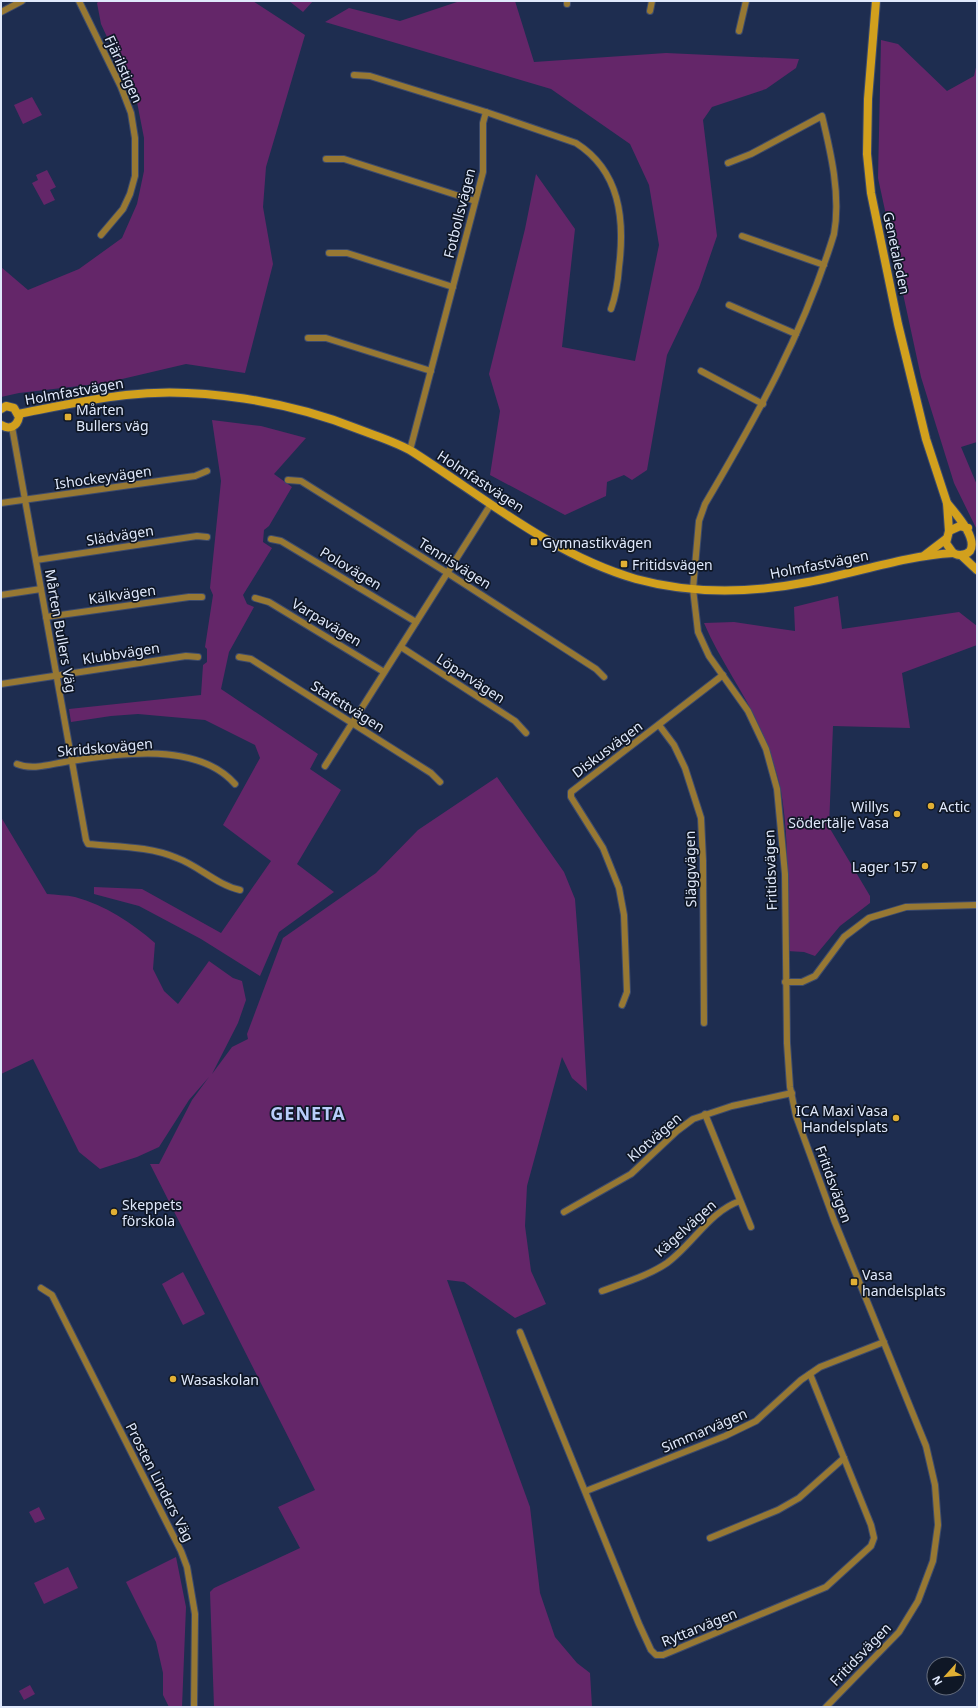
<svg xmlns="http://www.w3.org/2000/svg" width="978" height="1708" viewBox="0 0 978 1708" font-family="'Noto Sans',sans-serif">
<rect width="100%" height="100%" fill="#1e2d50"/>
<g fill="#642669">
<polygon points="99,1 253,1 305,35 266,167 263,207 273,264 245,373 186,364 105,383 19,393 1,397 1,267 28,290 79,269 122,238 137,204 144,171 144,138 137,102 101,24 97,3"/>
<polygon points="289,1 313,1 303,12"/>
<polygon points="460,1 515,1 534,62 666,53 799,59 796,68 766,89 712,107 703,120 717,236 699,288 667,355 647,470 632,480 624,475 607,482 606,496 565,515 490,475 500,411 489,374 525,229 536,174 575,229 562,347 635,361 659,245 649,185 630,144 551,89 325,22 349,8 400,21"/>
<polygon points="881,40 898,44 947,91 974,76 977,63 977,442 961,447 977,485 977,530 954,483 921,377 878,178"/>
<polygon points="32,97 42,115 23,124 14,105"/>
<polygon points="47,170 56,187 50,190 55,200 44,205 32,183 38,180 36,175"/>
<polygon points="212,420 261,426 306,438 274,474 292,487 269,526 264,530 263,542 272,548 243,595 247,604 254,607 229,652 221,689 318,754 310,769 341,790 297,864 334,892 279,932 260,976 201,939 139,906 94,894 94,887 142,889 221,933 271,861 223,825 260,758 255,745 205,720 138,714 111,716 71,722 69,709 201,695 203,665 207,662 207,649 205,647 213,595 210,588 221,481"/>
<path d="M838 596 842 629 959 612 977 626V645L902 673 910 728 833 726 829 827 870 896V903L840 926 815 956 804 952 787 951C787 898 790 844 781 791 778 774 768 746 761 730 745 693 720 661 704 623L734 622 795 631 794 607Z"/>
<path d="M497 777 564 872 575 899 580 966 587 1091 572 1078 562 1057 527 1186 525 1226 531 1271 546 1304 515 1318 464 1282 447 1280 530 1507 540 1593 555 1637 577 1663 590 1673 592 1707H214L210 1592 214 1588 300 1548 278 1507 315 1490 150 1164H159L192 1100 209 1077 189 1100 159 1147 137 1157 100 1169 79 1152 33 1059 1 1074V817L47 894C56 895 66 895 75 897 105 905 132 923 155 943L153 969 164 991 178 1004 209 961 233 978 242 981 246 1000 238 1023 212 1074 232 1047 248 1039 247 1034 283 938 376 873 418 830Z"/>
<polygon points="183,1272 205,1314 183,1325 162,1284"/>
<polygon points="39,1507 45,1519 35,1523 29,1512"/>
<polygon points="176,1557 186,1607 182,1707 169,1707 163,1695 163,1673 156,1642 126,1582"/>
<polygon points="68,1567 78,1588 44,1604 34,1583"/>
<polygon points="30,1685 35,1694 24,1700 19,1691"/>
</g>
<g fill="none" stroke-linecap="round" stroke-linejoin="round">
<defs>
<g id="street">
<polyline points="79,1 121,87 131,113 135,138 135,176 130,194 123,209 101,235"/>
<polyline points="567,4 567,1"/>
<polyline points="650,11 652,1"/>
<polyline points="1,12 22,1"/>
<polyline points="739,31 746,1"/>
<polyline points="354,75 370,76 486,112 483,123 483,172 410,450"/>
<path d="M486 112 576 143C620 171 625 219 619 267 618 282 616 295 611 309"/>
<polyline points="326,159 344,159 475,201"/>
<path d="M728 163 751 154 822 116C831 153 841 196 834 234 804 332 757 416 705 504L699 521 693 589 698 632 709 656 748 711 766 749 777 789 785 874 787 1043 790 1087 796 1116 834 1220 926 1446 935 1485 938 1525 933 1561 918 1601 899 1632 826 1707"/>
<polyline points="742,236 824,265"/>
<polyline points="329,253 347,253 453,287"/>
<polyline points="729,305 796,334"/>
<polyline points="308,338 326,338 431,371"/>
<polyline points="701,371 763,404"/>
<path d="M12 427 86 840 88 844C118 847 149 846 177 858 199 866 217 885 240 890"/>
<polyline points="288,480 301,481 446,572 596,669 604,677"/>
<polyline points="1,503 195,476 207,471"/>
<polyline points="271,539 281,541 416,622"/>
<polyline points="36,560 197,536 207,537"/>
<polyline points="1,595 41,589"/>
<polyline points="255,598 269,602 384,672"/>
<polyline points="46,617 189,597 202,597"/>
<polyline points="401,647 515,721 526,733"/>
<polyline points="239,657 251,659 431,773 440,782"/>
<polyline points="1,684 186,656 198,657"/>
<polyline points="659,725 674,745 685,768 701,818 703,861 704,1023"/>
<path d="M17 764C34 771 53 763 71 761 121 753 198 742 235 784"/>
<polyline points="325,766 491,504"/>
<polyline points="785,982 802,982 815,976 844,937 869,918 906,907 977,905"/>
<polyline points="622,1005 627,992 624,915 619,888 603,848 571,797 571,792 723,675"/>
<polyline points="705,1114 751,1227"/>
<polyline points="564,1212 631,1174 677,1131 693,1119 732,1106 792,1093"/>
<polyline points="41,1288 52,1295 181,1551 187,1567 195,1614 194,1707"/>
<path d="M602 1291C623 1283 648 1276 667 1263 692 1245 710 1211 740 1201"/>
<polyline points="520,1332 639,1624 651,1650 656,1655 663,1655 826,1587 871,1546 874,1538 871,1525 810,1374"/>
<polyline points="586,1491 725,1436 756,1421 801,1380 820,1367 884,1342"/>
<polyline points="710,1538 778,1510 799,1498 844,1458"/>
</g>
<g id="secondary">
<polyline points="876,1 868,99 867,154 871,193 898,324 926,439 947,503 949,531"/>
<path d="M1 409 6 406 14 408 19 417C17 427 9 430 1 425"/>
<path d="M18 414C54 407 90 399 126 395 198 386 291 402 358 429 376 436 397 442 413 452 485 498 553 555 636 579 691 594 752 593 808 582 857 573 903 556 953 553"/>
<path d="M947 503C956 514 978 538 970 551 965 556 959 556 953 553L946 543 949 531 960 526 968 528"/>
<polyline points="925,555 946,539"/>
<polyline points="961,555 977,570"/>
</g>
</defs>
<use href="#street" stroke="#3d4b6c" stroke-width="8"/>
<use href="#secondary" stroke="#3d4b6c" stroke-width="10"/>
<use href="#street" stroke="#977833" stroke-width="6"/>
<use href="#secondary" stroke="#d2a01d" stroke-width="8"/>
</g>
<g fill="#e1af34" stroke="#0f1726" stroke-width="1.5">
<rect x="64" y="413" width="8" height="8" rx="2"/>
<rect x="530" y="538" width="8" height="8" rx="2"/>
<rect x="620" y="560" width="8" height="8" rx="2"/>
<circle cx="931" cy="806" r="4"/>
<circle cx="897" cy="814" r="4"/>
<circle cx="925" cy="866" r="4"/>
<circle cx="896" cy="1118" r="4"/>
<circle cx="114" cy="1212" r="4"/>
<rect x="850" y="1278" width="8" height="8" rx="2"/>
<circle cx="173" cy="1379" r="4"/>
</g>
<g text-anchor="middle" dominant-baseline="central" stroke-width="3.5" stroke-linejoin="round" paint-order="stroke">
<g font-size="14" fill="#e0e9fc" stroke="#0f1726">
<text transform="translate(124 69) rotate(66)">Fjärilstigen</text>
<text transform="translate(459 213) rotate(-76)">Fotbollsvägen</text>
<text transform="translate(897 253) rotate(78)">Genetaleden</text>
<text transform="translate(74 391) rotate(-10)">Holmfastvägen</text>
<text transform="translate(103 477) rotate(-8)">Ishockeyvägen</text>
<text transform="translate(481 481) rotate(33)">Holmfastvägen</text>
<text transform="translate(120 535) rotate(-9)">Slädvägen</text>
<text transform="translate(455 563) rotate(32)">Tennisvägen</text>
<text transform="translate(819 564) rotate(-11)">Holmfastvägen</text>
<text transform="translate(351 568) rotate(31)">Polovägen</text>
<text transform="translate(122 594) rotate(-8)">Kälkvägen</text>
<text transform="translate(327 622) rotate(31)">Varpavägen</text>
<text transform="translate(61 631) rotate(80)">Mårten Bullers Väg</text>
<text transform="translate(121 653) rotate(-9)">Klubbvägen</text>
<text transform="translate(471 678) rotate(33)">Löparvägen</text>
<text transform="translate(348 706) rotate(32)">Stafettvägen</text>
<text transform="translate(105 747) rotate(-5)">Skridskovägen</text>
<text transform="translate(607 749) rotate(-37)">Diskusvägen</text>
<text transform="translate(690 869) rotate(-91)">Släggvägen</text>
<text transform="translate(770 870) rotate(-92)">Fritidsvägen</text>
<text transform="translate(654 1137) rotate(-41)">Klotvägen</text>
<text transform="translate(834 1184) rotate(70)">Fritidsvägen</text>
<text transform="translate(685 1228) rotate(-42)">Kägelvägen</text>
<text transform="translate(704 1430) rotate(-23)">Simmarvägen</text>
<text transform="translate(160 1482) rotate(63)">Prosten Linders Väg</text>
<text transform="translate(699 1627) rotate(-22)">Ryttarvägen</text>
<text transform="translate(860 1654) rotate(-46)">Fritidsvägen</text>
</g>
<g font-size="14" fill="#e0e9fc" stroke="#0f1726" text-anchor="start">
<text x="76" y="409">Mårten<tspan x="76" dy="16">Bullers väg</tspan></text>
<text x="542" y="542">Gymnastikvägen</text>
<text x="632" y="564">Fritidsvägen</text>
<text x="889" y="806" text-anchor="end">Willys<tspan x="889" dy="16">Södertälje Vasa</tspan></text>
<text x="939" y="806">Actic</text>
<text x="917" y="866" text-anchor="end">Lager 157</text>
<text x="888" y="1110" text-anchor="end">ICA Maxi Vasa<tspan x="888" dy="16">Handelsplats</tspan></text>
<text x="122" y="1204">Skeppets<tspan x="122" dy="16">förskola</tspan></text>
<text x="862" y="1274">Vasa<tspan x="862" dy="16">handelsplats</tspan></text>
<text x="181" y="1379">Wasaskolan</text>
</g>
<g font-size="18" font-weight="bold" letter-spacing="1" fill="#b8cdfa" stroke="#0f1726">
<text x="308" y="1113">GENETA</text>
</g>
</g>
<rect width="978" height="1708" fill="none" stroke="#e0e9fc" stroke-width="4"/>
<g transform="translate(946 1676) rotate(243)"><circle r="19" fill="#0f1726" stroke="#636b7c"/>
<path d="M0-3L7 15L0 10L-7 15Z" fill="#e1af34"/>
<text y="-6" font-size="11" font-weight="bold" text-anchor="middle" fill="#e0e9fc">N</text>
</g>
</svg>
